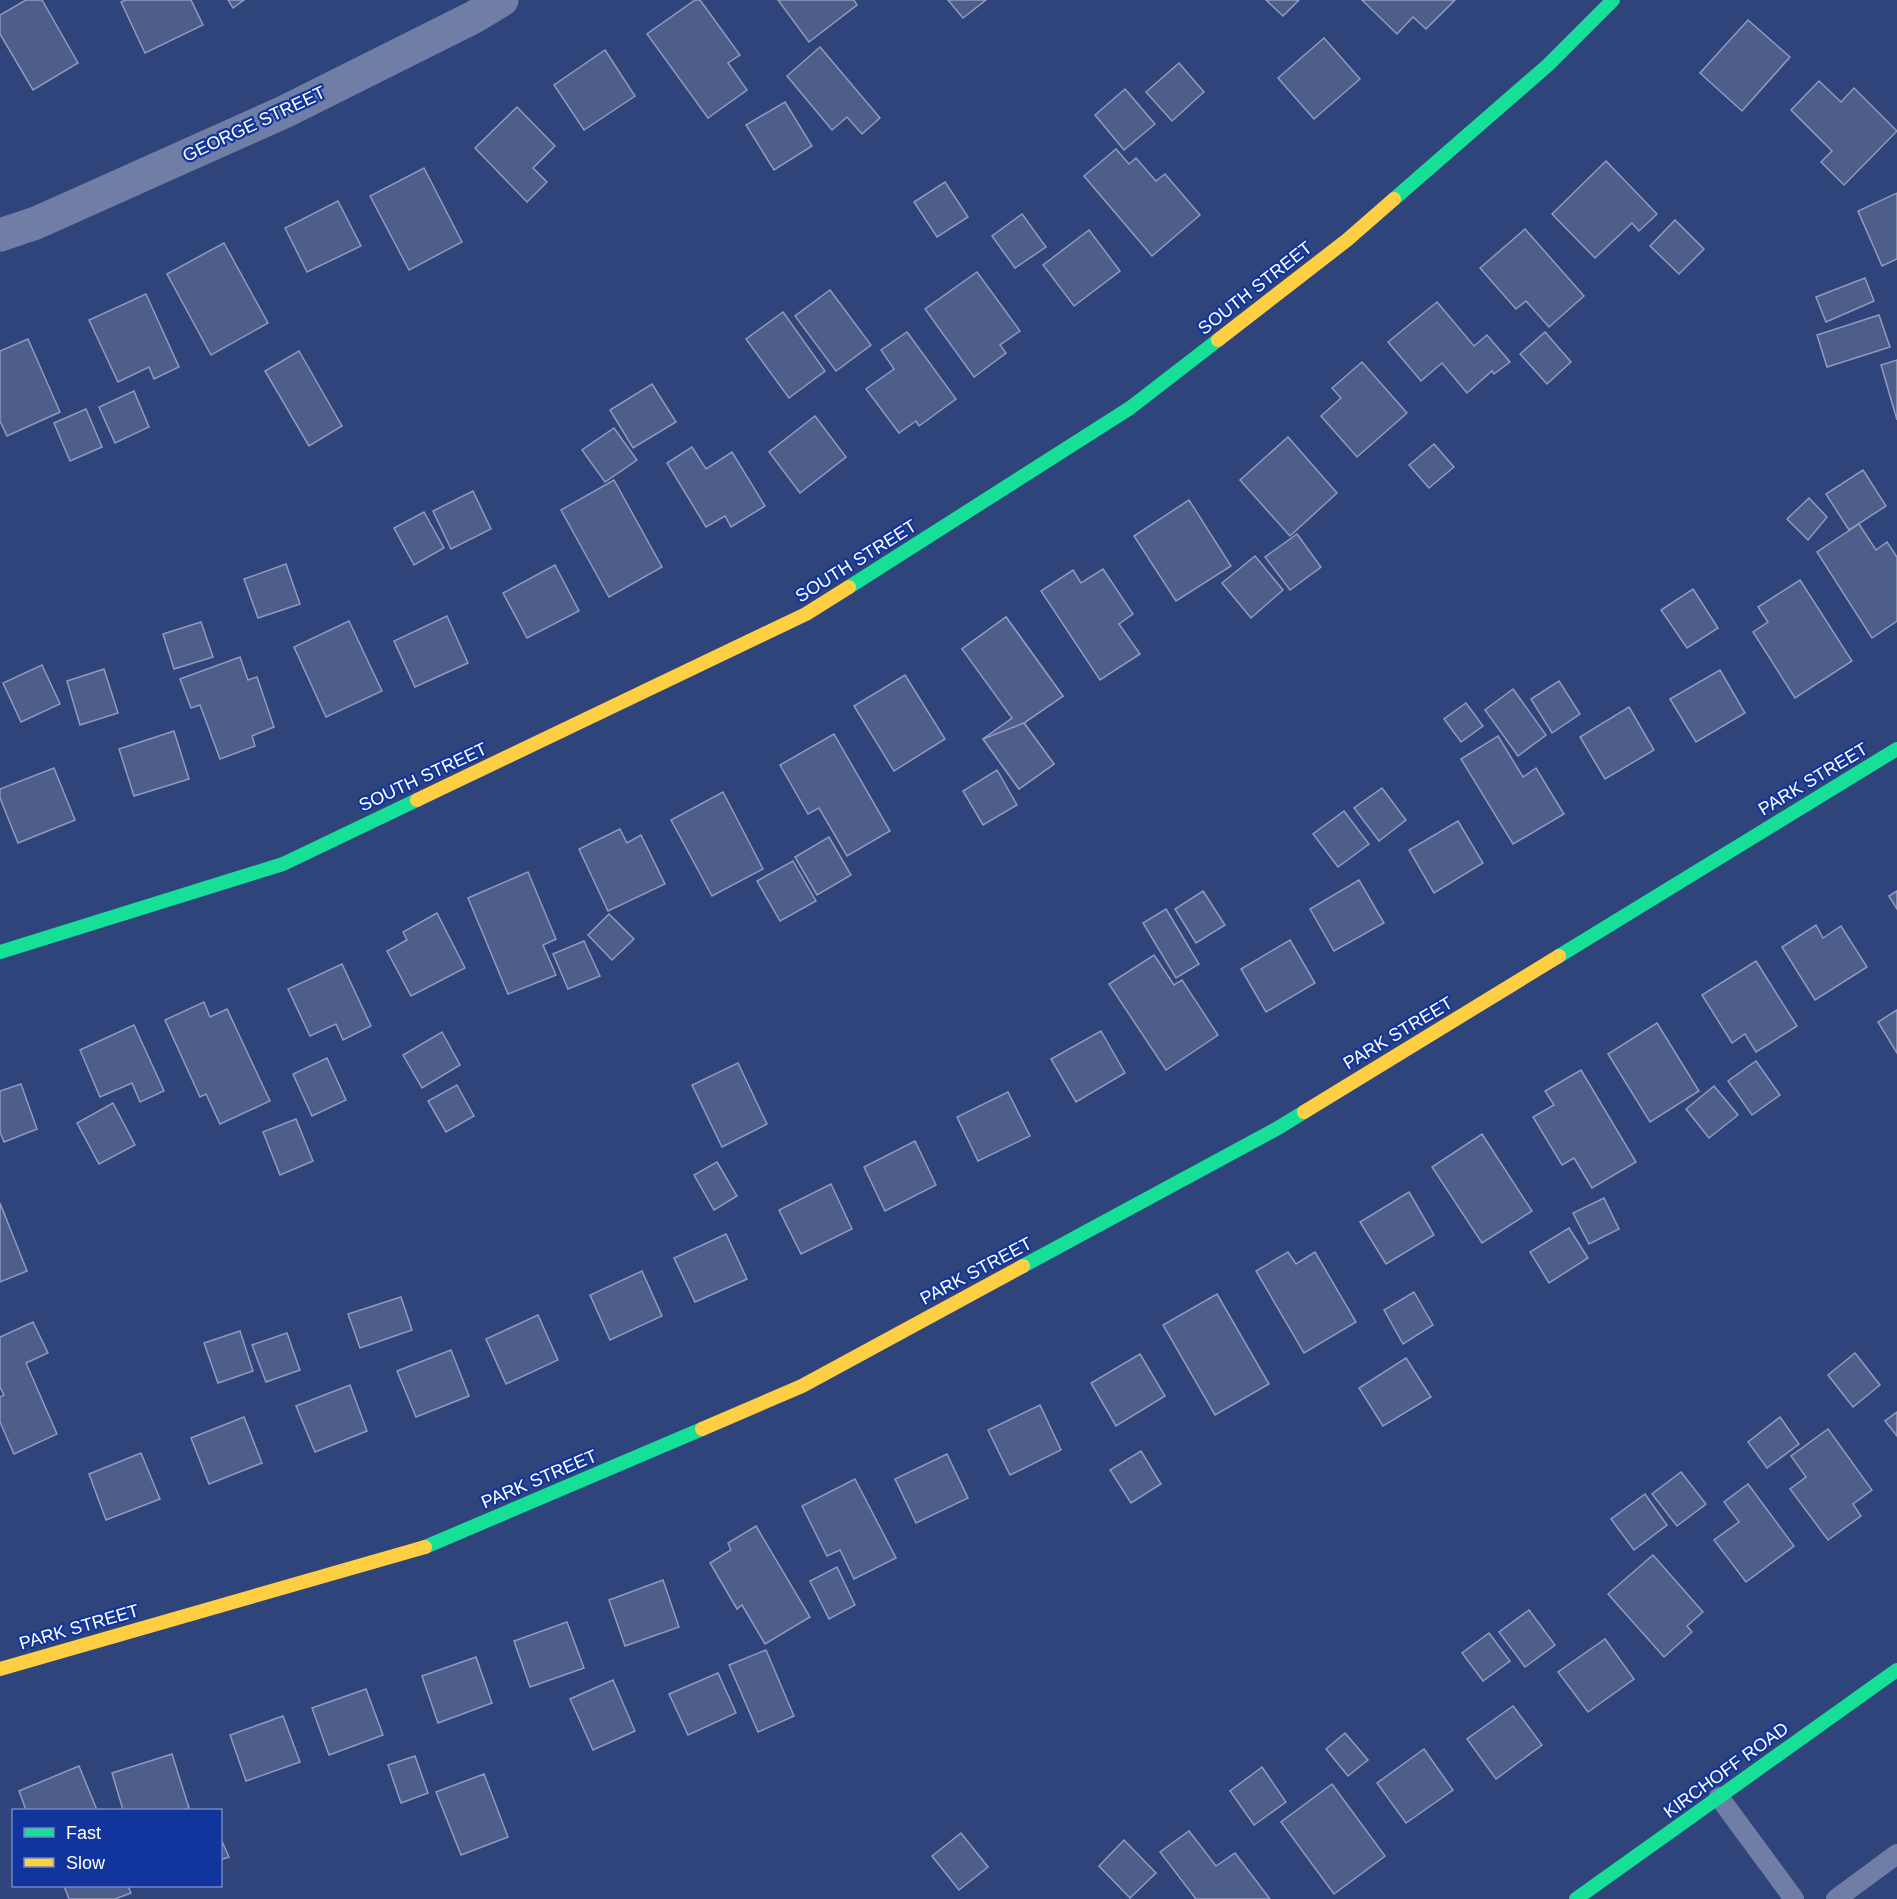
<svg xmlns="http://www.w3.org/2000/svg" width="1897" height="1899" viewBox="0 0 1897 1899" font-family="Helvetica,sans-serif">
<rect width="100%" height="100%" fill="#30447c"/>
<g fill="#4e5e8a" stroke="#909bbb" stroke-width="1.5">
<polygon points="26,0 42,0 78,63 33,90 0,34 0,15"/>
<polygon points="126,0 191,0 203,25 145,53 121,2"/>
<polygon points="228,0 244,0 233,8"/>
<polygon points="695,0 700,0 740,55 728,63 747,90 708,118 647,34"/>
<polygon points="778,0 854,0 857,5 809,42"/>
<polygon points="948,0 986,0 963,18"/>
<polygon points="1266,0 1299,0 1283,16"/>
<polygon points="1362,0 1455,0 1426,29 1413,17 1397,34"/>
<polygon points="1748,20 1790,57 1742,111 1700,73"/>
<polygon points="1324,38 1360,79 1314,119 1278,78"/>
<polygon points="820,47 880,118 862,134 847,117 832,130 787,76"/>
<polygon points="605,50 635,96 584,130 554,85"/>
<polygon points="1179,63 1204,92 1172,121 1146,92"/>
<polygon points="1819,81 1841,102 1854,88 1897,131 1844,185 1821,162 1832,151 1791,110"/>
<polygon points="1125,89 1155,124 1124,150 1095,115"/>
<polygon points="785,102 812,146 774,170 746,125"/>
<polygon points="517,107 555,146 533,168 547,182 527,202 475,148"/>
<polygon points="1116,149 1129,164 1136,158 1156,181 1165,174 1200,215 1152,256 1084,176"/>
<polygon points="1606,161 1657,214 1639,231 1632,223 1595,258 1552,214"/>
<polygon points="424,168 462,242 409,270 370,196"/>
<polygon points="945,182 968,217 937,237 914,202"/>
<polygon points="1897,193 1897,259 1882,266 1858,211"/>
<polygon points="338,201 361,246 307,272 285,228"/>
<polygon points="1022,214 1046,247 1015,268 992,236"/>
<polygon points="1675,220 1704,249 1679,274 1650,246"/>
<polygon points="1525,229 1584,296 1549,327 1526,301 1516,309 1480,268"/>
<polygon points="1089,230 1120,271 1074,306 1043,265"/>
<polygon points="224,243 268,323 211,355 167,274"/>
<polygon points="977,272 1020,331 1000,345 1006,353 974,377 925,309"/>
<polygon points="1865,278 1874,301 1826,322 1816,297"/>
<polygon points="830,290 871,345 836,371 795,316"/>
<polygon points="146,294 179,367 154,379 149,367 118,382 89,320"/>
<polygon points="1437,302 1474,346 1487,335 1510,362 1494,374 1492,371 1467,393 1442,363 1421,381 1388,342"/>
<polygon points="783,312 825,371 789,398 746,339"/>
<polygon points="1879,315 1890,347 1827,367 1817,335"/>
<polygon points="907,332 956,399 919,426 916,421 899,433 866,389 894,369 881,350"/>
<polygon points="1545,332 1571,362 1547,384 1520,354"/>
<polygon points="28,339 60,412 7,436 0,421 0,351"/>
<polygon points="299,351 342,426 309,446 265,371"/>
<polygon points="1897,360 1897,420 1881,365"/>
<polygon points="1362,362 1407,413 1357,457 1321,416 1341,398 1332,388"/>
<polygon points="652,384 676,422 633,448 610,410"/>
<polygon points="134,391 149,427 115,443 99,407"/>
<polygon points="86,409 102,447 70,461 54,423"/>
<polygon points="815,416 846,457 800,493 769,452"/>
<polygon points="614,428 637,460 605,482 582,450"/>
<polygon points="1288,437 1337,493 1290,536 1240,480"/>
<polygon points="1434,444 1454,467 1429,488 1409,465"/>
<polygon points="692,447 706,469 732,452 765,506 731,527 725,516 706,527 667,463"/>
<polygon points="1863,470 1886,506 1849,530 1826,494"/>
<polygon points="614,480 662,567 609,597 561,510"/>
<polygon points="473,491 491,529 451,549 433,511"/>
<polygon points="1809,498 1827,517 1808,540 1787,519"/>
<polygon points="1189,500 1231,566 1176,601 1134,536"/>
<polygon points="424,512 444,548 414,565 394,528"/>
<polygon points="1859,524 1876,550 1887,542 1897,557 1897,621 1872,638 1817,552"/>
<polygon points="1297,534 1321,567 1290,590 1265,557"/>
<polygon points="1255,556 1283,590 1251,618 1222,583"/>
<polygon points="286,564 300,604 258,618 244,579"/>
<polygon points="555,565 579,611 527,638 503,593"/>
<polygon points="1103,569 1133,614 1119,624 1140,654 1100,680 1041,591 1073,570 1081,583"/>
<polygon points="1800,580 1852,661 1795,698 1753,632 1768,622 1758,607"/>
<polygon points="1693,589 1718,628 1687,648 1661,610"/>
<polygon points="447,616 468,663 415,687 394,641"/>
<polygon points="1006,617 1063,696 1024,723 962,649"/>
<polygon points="1006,617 1063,696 1024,723 1054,764 1019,789 983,739 1012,718 962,649"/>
<polygon points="349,621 382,691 326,717 294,647"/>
<polygon points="201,622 213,657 174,669 163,634"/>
<polygon points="240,657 248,680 257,677 274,727 252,736 255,746 220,759 200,705 191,708 180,679"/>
<polygon points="42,665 60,704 21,722 3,683"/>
<polygon points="104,669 118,713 80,725 67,681"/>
<polygon points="1720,670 1745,713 1696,742 1670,699"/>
<polygon points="905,675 945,739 894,771 854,706"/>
<polygon points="1559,681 1580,714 1552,733 1531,699"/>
<polygon points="1513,689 1546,735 1518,756 1485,710"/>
<polygon points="1466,703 1483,726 1461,742 1444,719"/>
<polygon points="1629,707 1654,750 1605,779 1580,737"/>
<polygon points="1024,723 1054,764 1019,789 983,739"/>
<polygon points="174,731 189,779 134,796 119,749"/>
<polygon points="834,734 890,831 847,856 819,808 808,814 780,765"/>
<polygon points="1498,736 1523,777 1536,768 1564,814 1513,844 1461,759"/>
<polygon points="54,768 75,820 18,843 0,798 0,789"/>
<polygon points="997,770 1017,805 983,825 963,791"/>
<polygon points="1382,788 1406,820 1379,841 1354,808"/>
<polygon points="723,792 763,869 712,896 671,820"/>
<polygon points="1344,811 1369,844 1338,867 1313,834"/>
<polygon points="1458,821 1483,863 1434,893 1409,850"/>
<polygon points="620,829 627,843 641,835 665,884 608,911 579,849"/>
<polygon points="829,837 851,875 817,895 795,857"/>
<polygon points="793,861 816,901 780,921 757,881"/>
<polygon points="528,872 556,939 543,945 556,975 508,994 468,898"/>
<polygon points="1359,880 1384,923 1334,951 1310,909"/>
<polygon points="1203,891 1225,925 1196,943 1175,909"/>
<polygon points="1897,891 1897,909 1889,896"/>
<polygon points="1166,909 1199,964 1176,978 1143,923"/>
<polygon points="437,913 465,968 411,996 387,951 407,940 403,932"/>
<polygon points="609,914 634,939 612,960 588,935"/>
<polygon points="1816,925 1823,938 1841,926 1867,967 1815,1000 1782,947"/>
<polygon points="1290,940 1315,983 1266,1012 1241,969"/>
<polygon points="584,941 600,976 568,989 553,954"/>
<polygon points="1154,955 1174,985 1182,980 1218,1035 1166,1070 1109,984"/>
<polygon points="1756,961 1797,1026 1756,1052 1745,1034 1732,1043 1702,995"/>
<polygon points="342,964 371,1026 343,1040 336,1024 310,1036 288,989"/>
<polygon points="204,1002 210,1017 227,1009 270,1101 220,1124 206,1094 200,1097 165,1020"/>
<polygon points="1897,1010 1897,1053 1878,1022"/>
<polygon points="1657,1023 1699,1091 1650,1122 1608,1054"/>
<polygon points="134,1025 164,1091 140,1102 132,1083 100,1097 80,1050"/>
<polygon points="1101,1031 1125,1073 1076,1102 1051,1059"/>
<polygon points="442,1032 460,1065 422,1088 403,1055"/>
<polygon points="327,1058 346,1100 312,1116 293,1074"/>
<polygon points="1756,1061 1780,1095 1752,1115 1728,1081"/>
<polygon points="738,1063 767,1124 722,1147 692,1085"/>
<polygon points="1581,1070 1636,1162 1592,1188 1574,1158 1562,1165 1533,1117 1554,1105 1545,1091"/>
<polygon points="21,1084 37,1129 4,1142 0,1132 0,1091"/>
<polygon points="457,1085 474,1116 446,1132 428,1101"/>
<polygon points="1714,1086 1738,1115 1709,1138 1686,1109"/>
<polygon points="1008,1092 1030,1136 978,1161 957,1117"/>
<polygon points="113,1103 135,1145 99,1164 77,1123"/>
<polygon points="296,1119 313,1161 280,1175 263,1132"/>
<polygon points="1482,1134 1532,1211 1482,1243 1432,1167"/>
<polygon points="915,1141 936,1185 885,1211 864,1167"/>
<polygon points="717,1162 737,1196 714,1210 694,1175"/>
<polygon points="831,1184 852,1229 801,1254 779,1210"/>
<polygon points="1409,1192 1434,1235 1386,1264 1360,1222"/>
<polygon points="1604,1198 1619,1229 1589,1244 1573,1213"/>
<polygon points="0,1203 27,1271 0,1282"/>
<polygon points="1569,1228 1588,1258 1549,1283 1530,1252"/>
<polygon points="726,1234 747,1279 695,1302 674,1258"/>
<polygon points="1288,1252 1296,1264 1315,1252 1356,1322 1304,1353 1256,1271"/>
<polygon points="642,1271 662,1316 610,1340 590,1295"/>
<polygon points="1414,1292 1433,1325 1403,1344 1384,1310"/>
<polygon points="1217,1294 1269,1384 1215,1415 1163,1325"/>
<polygon points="401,1297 412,1330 360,1348 348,1314"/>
<polygon points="538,1315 558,1360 506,1384 486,1339"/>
<polygon points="33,1322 48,1353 26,1363 57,1434 14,1454 0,1422 0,1397 4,1395 0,1387 0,1337"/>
<polygon points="240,1331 253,1371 218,1383 204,1343"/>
<polygon points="287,1333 300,1370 266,1382 252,1345"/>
<polygon points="451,1350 469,1396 416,1417 397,1371"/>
<polygon points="1855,1353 1880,1385 1853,1407 1828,1375"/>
<polygon points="1140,1354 1165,1396 1116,1426 1091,1383"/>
<polygon points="1406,1358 1431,1397 1383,1426 1359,1388"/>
<polygon points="350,1385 367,1431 315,1452 296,1406"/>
<polygon points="1040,1405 1061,1450 1010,1475 988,1430"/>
<polygon points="1897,1412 1897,1436 1885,1421"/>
<polygon points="244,1417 262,1463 209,1484 191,1438"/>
<polygon points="1780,1417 1799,1444 1767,1468 1748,1442"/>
<polygon points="1828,1429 1872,1490 1853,1504 1861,1516 1828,1540 1790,1489 1806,1477 1791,1456"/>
<polygon points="1141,1451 1161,1484 1131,1503 1110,1470"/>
<polygon points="141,1453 160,1499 106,1520 89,1474"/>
<polygon points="947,1454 968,1498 916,1523 895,1479"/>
<polygon points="1681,1472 1706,1504 1677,1526 1652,1494"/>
<polygon points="855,1479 896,1558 854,1579 840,1550 827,1556 802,1506"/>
<polygon points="1748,1484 1794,1546 1746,1582 1714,1540 1739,1522 1724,1502"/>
<polygon points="1645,1494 1667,1525 1634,1550 1611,1519"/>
<polygon points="756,1526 810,1617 765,1644 742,1605 737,1609 710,1563 731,1550 728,1543"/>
<polygon points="1653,1555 1703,1612 1687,1626 1692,1632 1664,1657 1608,1594"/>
<polygon points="837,1567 855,1605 829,1619 810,1581"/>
<polygon points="663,1580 679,1627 625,1646 609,1600"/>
<polygon points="1529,1610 1555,1645 1525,1667 1499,1632"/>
<polygon points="567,1622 584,1668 530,1687 514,1641"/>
<polygon points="1489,1633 1510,1661 1483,1681 1462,1653"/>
<polygon points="1605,1639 1634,1679 1588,1712 1558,1672"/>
<polygon points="766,1650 794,1716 758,1732 729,1665"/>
<polygon points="476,1657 492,1703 438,1723 422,1676"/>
<polygon points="718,1673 736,1713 688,1735 669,1694"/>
<polygon points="613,1680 635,1731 593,1750 570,1699"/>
<polygon points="366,1689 383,1735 329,1755 312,1708"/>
<polygon points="1513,1706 1542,1745 1496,1779 1467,1739"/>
<polygon points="283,1716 300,1762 246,1781 230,1735"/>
<polygon points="1345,1733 1368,1760 1348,1776 1326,1749"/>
<polygon points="1424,1749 1453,1790 1406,1823 1377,1783"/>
<polygon points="172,1754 189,1808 182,1810 123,1810 112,1773"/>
<polygon points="415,1756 428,1793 401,1803 388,1765"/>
<polygon points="79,1766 97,1810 26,1810 19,1791"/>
<polygon points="1262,1767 1286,1802 1254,1825 1230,1791"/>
<polygon points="484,1774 508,1837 461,1855 436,1792"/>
<polygon points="1332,1784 1385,1856 1334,1894 1281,1822"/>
<polygon points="1189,1831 1216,1866 1235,1853 1270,1899 1196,1899 1160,1852"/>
<polygon points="961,1833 988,1867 959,1890 932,1856"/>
<polygon points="220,1837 229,1857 220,1860"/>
<polygon points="1124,1840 1156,1873 1130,1898 1099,1866"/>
<polygon points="64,1886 128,1886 131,1893 115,1899 69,1899"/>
</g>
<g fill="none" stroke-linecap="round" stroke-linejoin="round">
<g stroke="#707ea6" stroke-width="20">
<polyline points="1719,1797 1794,1899"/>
<polyline points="1836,1899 1897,1854"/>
</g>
<polyline stroke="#707ea6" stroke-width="33" points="0,235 36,223 284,112 474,17 502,0"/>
<g stroke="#16e098" stroke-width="14">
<polyline points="1394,199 1548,65 1613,0"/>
<polyline points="849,587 1130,408 1218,340"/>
<polyline points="0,952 283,864 417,800"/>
<polyline points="1559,956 1897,749"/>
<polyline points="1023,1266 1278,1128 1304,1112"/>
<polyline points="425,1547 702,1429"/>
<polyline points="1576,1899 1897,1670"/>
</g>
<g stroke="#ffcf43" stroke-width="14">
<polyline points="1218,340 1347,240 1394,199"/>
<polyline points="417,800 806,614 849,587"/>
<polyline points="1304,1112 1559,956"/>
<polyline points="702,1429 802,1386 1023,1266"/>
<polyline points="0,1669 425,1547"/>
</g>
</g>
<g text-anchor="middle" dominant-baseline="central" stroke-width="4.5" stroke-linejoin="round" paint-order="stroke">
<g font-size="18" fill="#fff" stroke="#11359c">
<text transform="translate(254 124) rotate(-25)">GEORGE STREET</text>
<text transform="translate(1255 288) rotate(-38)">SOUTH STREET</text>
<text transform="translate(856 561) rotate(-32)">SOUTH STREET</text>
<text transform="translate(423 777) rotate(-25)">SOUTH STREET</text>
<text transform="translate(1813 779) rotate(-31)">PARK STREET</text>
<text transform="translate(1398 1033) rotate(-31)">PARK STREET</text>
<text transform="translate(976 1271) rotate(-28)">PARK STREET</text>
<text transform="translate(539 1479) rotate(-23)">PARK STREET</text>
<text transform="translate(79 1627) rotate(-16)">PARK STREET</text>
<text transform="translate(1726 1770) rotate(-36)">KIRCHOFF ROAD</text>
</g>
</g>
<rect x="12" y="1809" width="210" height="78" fill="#11359c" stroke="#7086c4" stroke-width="1.5"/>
<rect x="24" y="1828" width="30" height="9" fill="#16e098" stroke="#7086c4" stroke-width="1.5"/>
<text x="66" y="1839" font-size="18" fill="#ffffff">Fast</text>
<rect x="24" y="1858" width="30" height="9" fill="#ffcf43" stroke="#7086c4" stroke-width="1.5"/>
<text x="66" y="1869" font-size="18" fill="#ffffff">Slow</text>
</svg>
